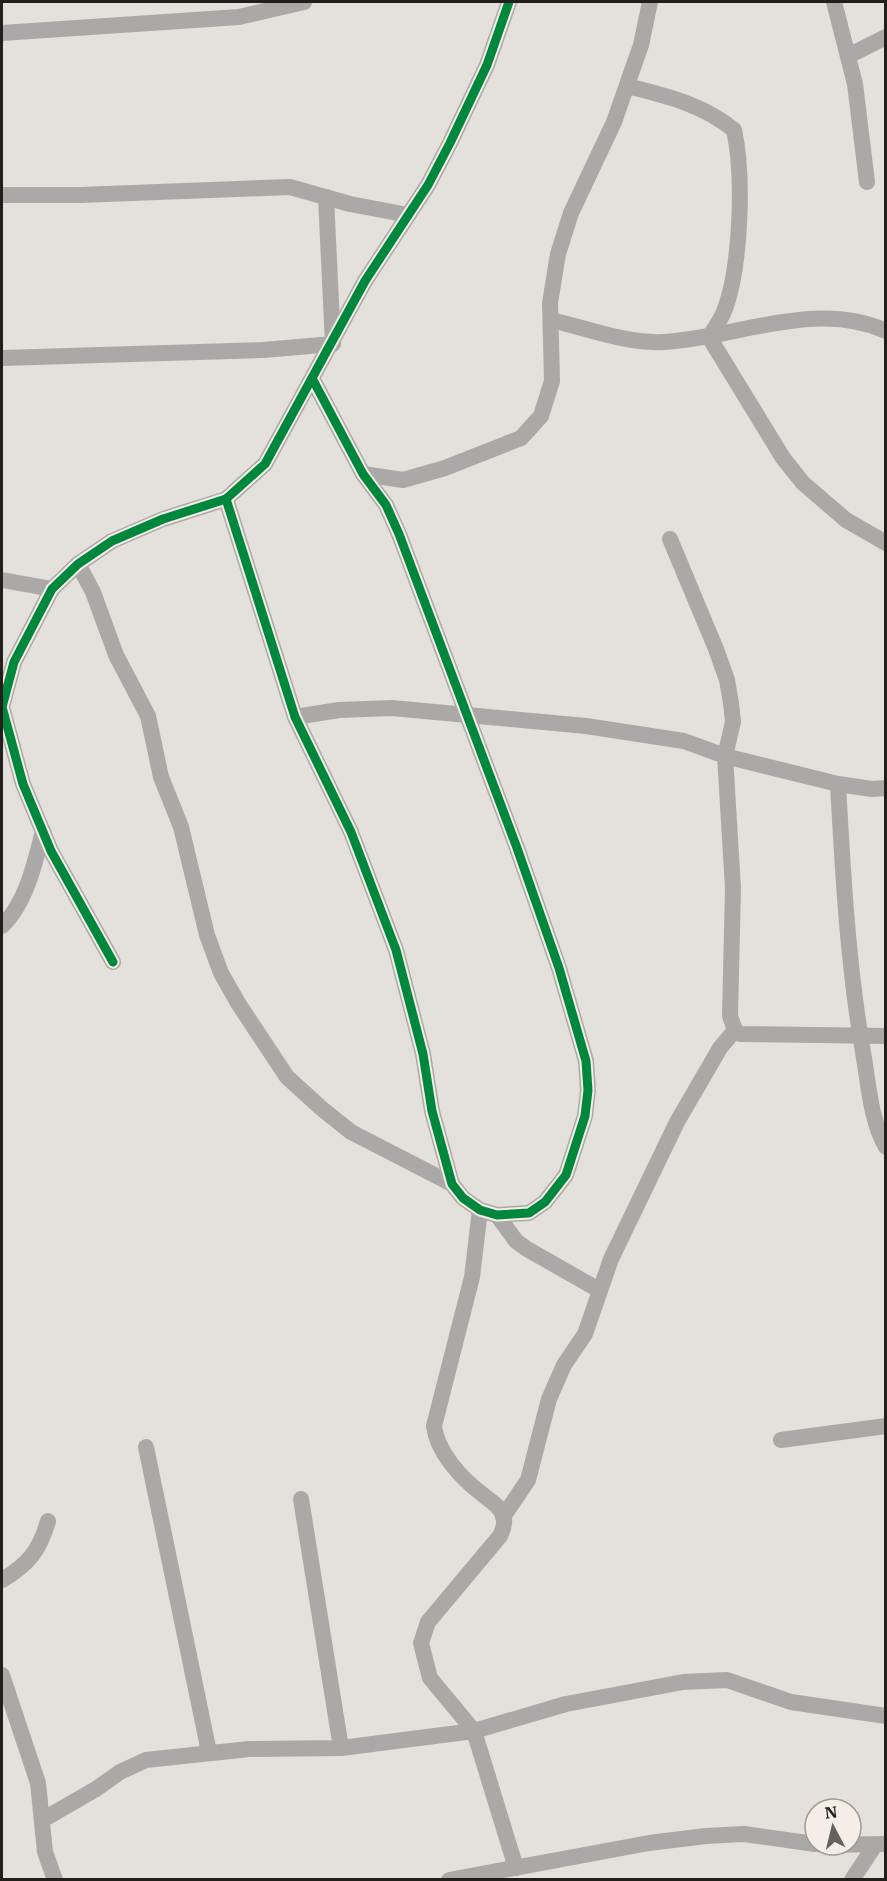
<svg xmlns="http://www.w3.org/2000/svg" width="887" height="1881" viewBox="0 0 887 1881" font-family="'IBM Plex Serif',serif">
<rect width="100%" height="100%" fill="#e4e0dc"/>
<g fill="none" stroke-linecap="round" stroke-linejoin="round">
<g stroke="#aba9a8" stroke-width="16">
<polyline points="834,2 855,84 867,182"/>
<polyline points="2,33 239,17 304,2"/>
<polyline points="850,55 886,37"/>
<path d="M627 86C666 96 703 104 734 130 744 175 741 265 725 309 722 318 715 328 709 337L783 458 803 483 846 520 886 543"/>
<polyline points="2,195 80,195 290,187 350,204 408,215"/>
<path d="M551 320C587 328 626 344 664 342 736 338 816 299 886 331"/>
<polyline points="2,358 263,350 333,344 326,197"/>
<polyline points="363,474 403,480 445,468 521,438 541,416 552,381 550,303 558,254 571,213 614,122 641,45 650,2"/>
<polyline points="226,499 295,717 351,832 396,950 423,1054 432,1111 452,1184 463,1198 480,1210 497,1215 529,1213 545,1202 566,1175 585,1116 588,1090 586,1061 559,968 517,848 399,534 386,505 363,474 313,380"/>
<polyline points="670,539 716,649 727,680 731,703 733,722 725,756 733,888 730,1016 735,1030 740,1034 886,1036"/>
<polyline points="78,564 93,592 116,655 148,716 161,777 181,827 207,935 221,973 238,1003 287,1077 321,1108 351,1132 452,1184"/>
<polyline points="2,580 52,589"/>
<polyline points="295,717 339,710 392,708 586,726 684,741 725,756 838,784 872,789 886,788"/>
<path d="M838 784C843 876 848 968 864 1058 869 1088 871 1121 886 1147"/>
<path d="M2 926C26 903 35 863 43 831"/>
<polyline points="113,962 51,851 23,784 2,707 14,662 52,589 78,564 112,541 163,519 226,499 265,464 365,281 428,185 450,143 487,65 509,2"/>
<path d="M480 1210 472 1277 434 1426C437 1452 461 1478 482 1494 491 1502 500 1505 504 1518 505 1525 503 1530 500 1536L428 1622 421 1643 430 1678 474 1731 516 1868"/>
<polyline points="497,1215 516,1241 527,1249 599,1290"/>
<polyline points="781,1440 886,1426"/>
<polyline points="146,1447 209,1752"/>
<polyline points="301,1499 341,1748"/>
<polyline points="503,1517 528,1480 549,1399 564,1365 585,1334 611,1259 677,1122 720,1048 735,1030"/>
<path d="M2 1580C28 1565 40 1550 48 1521"/>
<polyline points="2,1675 38,1783 45,1852 55,1880"/>
<polyline points="44,1819 96,1789 120,1772 146,1760 249,1749 341,1748 474,1731 566,1704 683,1682 727,1680 791,1702 886,1716"/>
<polyline points="822,1845 886,1844"/>
<polyline points="449,1880 649,1843 706,1836 744,1834 815,1844"/>
<polyline points="852,1880 875,1845"/>
</g>
<defs>
<g id="cycleway">
<polyline points="226,499 295,717 351,832 396,950 423,1054 432,1111 452,1184 463,1198 480,1210 497,1215 529,1213 545,1202 566,1175 585,1116 588,1090 586,1061 559,968 517,848 399,534 386,505 363,474 313,380"/>
<polyline points="113,962 51,851 23,784 2,707 14,662 52,589 78,564 112,541 163,519 226,499 265,464 365,281 428,185 450,143 487,65 509,2"/>
</g>
</defs>
<use href="#cycleway" stroke="#f5ede6" stroke-width="13"/>
<use href="#cycleway" stroke="#00873e" stroke-width="9"/>
</g>
<rect width="887" height="1881" fill="none" stroke="#211e1b" stroke-width="6"/>
<g transform="translate(833 1827) rotate(353)"><circle r="28" fill="#f5ede6" stroke="#a09a95" stroke-width="1.5"/>
<path d="M0-4.5L10 22L0 15L-10 22Z" fill="#65625f"/>
<text y="-9" font-size="16" font-weight="bold" text-anchor="middle" fill="#211e1b">N</text>
</g>
</svg>
